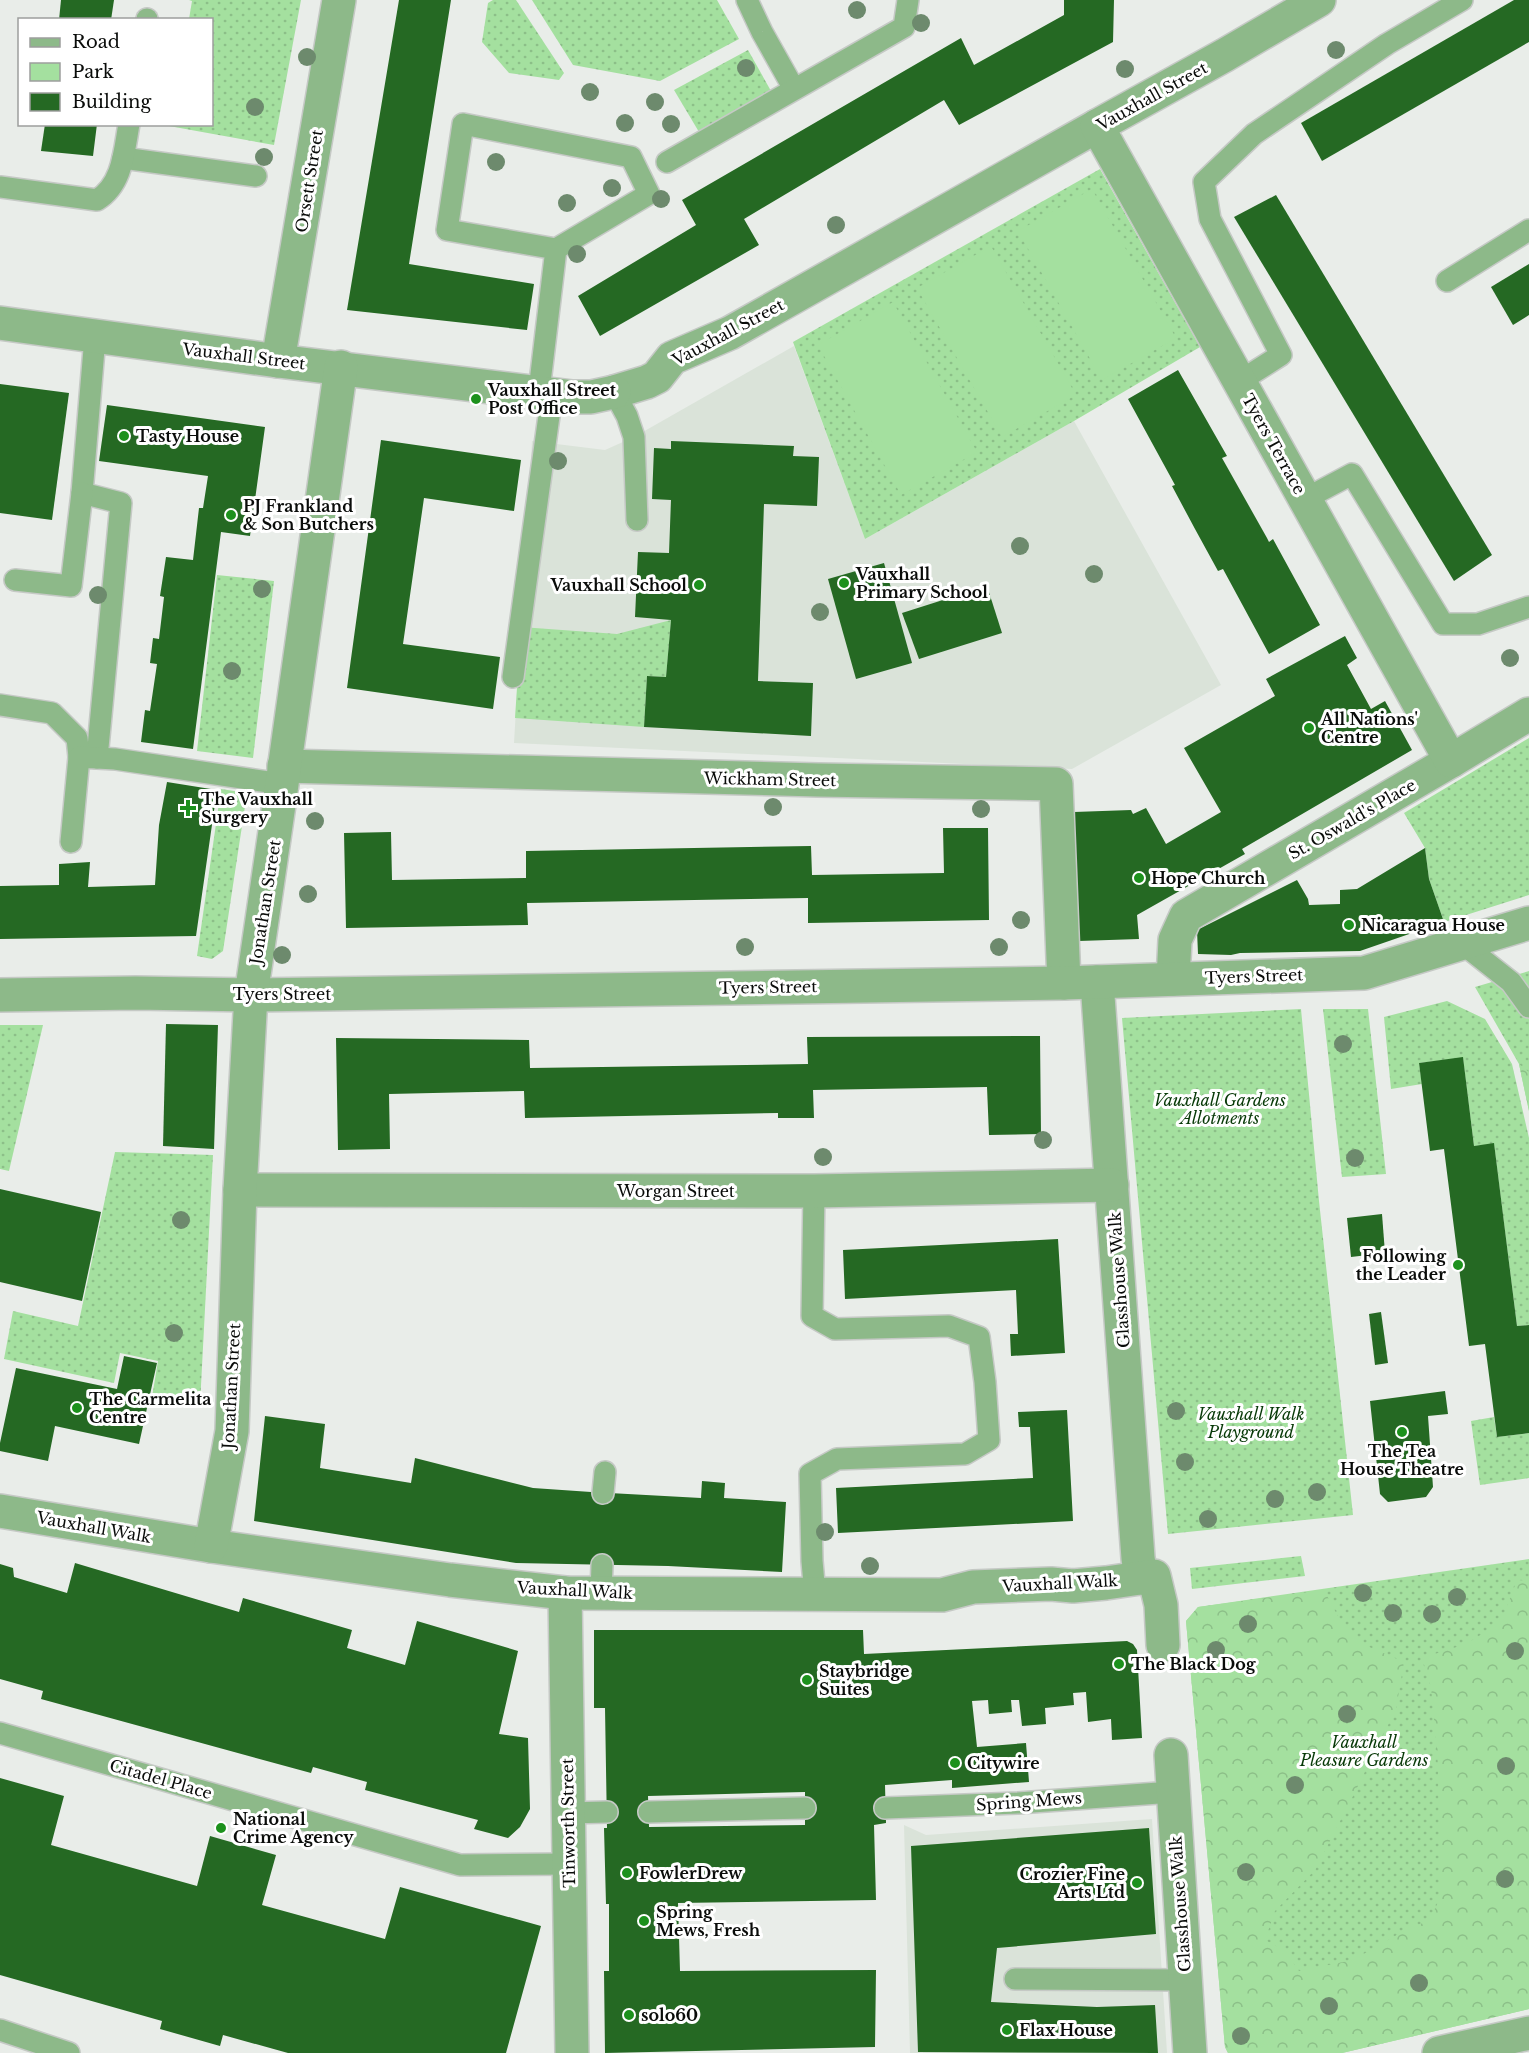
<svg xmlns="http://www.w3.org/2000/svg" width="1529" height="2053" viewBox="0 0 1529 2053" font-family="'Libre Baskerville',serif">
<defs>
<pattern id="green-dots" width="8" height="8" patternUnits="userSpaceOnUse" patternTransform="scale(1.5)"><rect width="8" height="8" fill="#a4e09f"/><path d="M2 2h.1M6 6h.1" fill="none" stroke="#8cbf88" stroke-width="1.8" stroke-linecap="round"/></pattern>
<pattern id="forest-crowns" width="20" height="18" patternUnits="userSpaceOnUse" patternTransform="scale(1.5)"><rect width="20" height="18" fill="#a4e09f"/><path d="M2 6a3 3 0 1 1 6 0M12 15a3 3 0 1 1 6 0" fill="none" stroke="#8cbf88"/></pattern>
</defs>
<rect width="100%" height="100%" fill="#e9ede9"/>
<g fill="#dae3d9">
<polygon points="794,346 865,539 1074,421 1221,685 1072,769 514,743 532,441 605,450 634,437"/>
<polygon points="1152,1819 1167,2053 910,2053 904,1825 926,1835"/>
</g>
<g fill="url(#green-dots)">
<polygon points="189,0 301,0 274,145 169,126 169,124 212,124 212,20 189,19 192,1"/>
<polygon points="493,0 516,0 564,73 559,80 509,73 482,42 488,3"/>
<polygon points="532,0 717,0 739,39 660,81 573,65"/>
<polygon points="748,50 771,91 699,132 674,90"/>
<polygon points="1100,169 1200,347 1074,421 865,539 793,342"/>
<polygon points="217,575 274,581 253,758 197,751"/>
<polygon points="671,620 666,677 647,676 644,727 515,718 521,627 617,634"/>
<polygon points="1529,738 1529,895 1444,922 1429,879 1425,848 1404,813"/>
<polygon points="221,789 247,793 223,951 212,959 197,956"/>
<polygon points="1529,971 1529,1111 1519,1064 1475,987"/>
<polygon points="1447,1001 1485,1019 1512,1064 1529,1138 1529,1325 1517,1326 1494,1144 1474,1146 1463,1058 1419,1063 1422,1084 1391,1089 1384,1017"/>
<polygon points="1301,1009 1319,1201 1353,1515 1168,1534 1122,1018"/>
<polygon points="1323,1009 1368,1009 1386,1174 1342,1177"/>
<polygon points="0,1025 43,1025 9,1171 0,1169"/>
<polygon points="115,1152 213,1155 200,1405 152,1397 158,1361 120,1353 114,1383 4,1359 13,1311 78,1326"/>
<polygon points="1494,1417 1497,1437 1529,1433 1529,1478 1480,1485 1471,1421"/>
<polygon points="1301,1556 1305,1576 1192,1589 1190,1568"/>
<polygon points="1529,1559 1529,2009 1342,2053 1228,2053 1225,2047 1186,1621 1198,1607"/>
</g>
<g fill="url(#forest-crowns)">
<polygon points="1519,1064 1529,1072 1529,1111"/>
<polygon points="1517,1580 1529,1581 1529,2009 1342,2053 1228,2053 1225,2047 1186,1621 1198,1607 1324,1590 1341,1622 1367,1646 1404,1662 1396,1709 1353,1796 1315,1870 1275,1911 1265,1940 1284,1950 1299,1971 1353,1960 1409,1928 1429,1921 1440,1898 1438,1765 1431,1687 1422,1658 1466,1644 1501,1622"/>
</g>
<g fill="#a4e09f">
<polygon points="1092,189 1176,338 1102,380 1018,231"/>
<polygon points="991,246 1076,395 1002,437 917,288"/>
<polygon points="893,302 977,452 901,495 818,345"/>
</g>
<g fill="#256923" fill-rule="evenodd">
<polygon points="61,0 114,0 111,20 59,20"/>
<polygon points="399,0 451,0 409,264 534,284 527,330 347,310"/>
<polygon points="1064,0 1114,0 1113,42 959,125 944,100 744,219 759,245 600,336 578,296 696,225 682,200 961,38 974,65 1064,15"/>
<polygon points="1514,0 1529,0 1529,42 1322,161 1301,123"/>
<polygon points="45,124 97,124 93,156 41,151"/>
<polygon points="1276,195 1492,555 1454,581 1234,217"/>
<polygon points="1529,264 1529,315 1513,325 1491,287"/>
<polygon points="1178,370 1227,456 1222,458 1267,538 1269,542 1273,539 1320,625 1269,654 1223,569 1218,571 1195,529 1172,486 1175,485 1128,399"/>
<polygon points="0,384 69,393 52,520 0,513"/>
<polygon points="107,405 265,427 250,536 221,532 193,749 141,742 145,710 150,711 157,664 150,663 153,638 159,639 164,597 160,596 166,557 193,560 199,508 203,508 208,476 99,461"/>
<polygon points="381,440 521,460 514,511 424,498 403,644 500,657 493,709 347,688"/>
<polygon points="671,441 794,446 793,456 819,457 817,506 764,504 758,681 813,683 811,736 644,727 647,676 666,677 671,620 635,617 638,552 669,553 671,500 652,499 654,448 671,449"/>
<polygon points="884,563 912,663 856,679 828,579"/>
<polygon points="987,586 1002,633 919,659 902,613"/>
<polygon points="1345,636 1357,658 1347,665 1371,709 1385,701 1412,750 1242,849 1245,854 1137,915 1139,939 1079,941 1074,812 1131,810 1133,814 1146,808 1166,844 1221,812 1184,748 1275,696 1266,679"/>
<polygon points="167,782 217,790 196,936 0,939 0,886 59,885 59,864 90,862 88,887 155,885 159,825"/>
<polygon points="943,828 988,828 989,920 808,923 808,898 527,903 528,925 346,928 344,833 391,832 392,880 526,878 526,851 811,846 812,875 944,873"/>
<polygon points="1425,848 1429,879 1444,922 1360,951 1240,953 1231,955 1198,954 1197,930 1297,880 1308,899 1309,905 1340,904 1340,890 1357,889"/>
<polygon points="166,1024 218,1025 214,1149 163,1146"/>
<polygon points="1040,1036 1041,1134 989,1135 987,1087 813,1090 814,1118 778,1118 778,1113 525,1118 524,1091 389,1094 390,1149 338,1150 336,1038 529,1040 530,1068 808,1064 807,1037"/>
<polygon points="1463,1057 1474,1146 1494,1143 1517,1326 1529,1325 1529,1433 1497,1437 1485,1344 1469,1346 1444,1149 1430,1151 1419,1063"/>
<polygon points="0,1189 101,1212 82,1301 0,1282"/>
<polygon points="1382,1214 1385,1253 1351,1257 1347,1218"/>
<polygon points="1058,1239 1065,1353 1011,1356 1010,1334 1018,1334 1016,1290 845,1299 843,1250"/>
<polygon points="1381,1312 1388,1363 1375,1365 1369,1314"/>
<polygon points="124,1356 157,1363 139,1444 55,1426 48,1461 0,1451 0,1443 16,1368 117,1389"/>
<polygon points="1445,1391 1448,1414 1428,1416 1433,1487 1426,1497 1388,1502 1380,1494 1370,1401"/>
<polygon points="1067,1410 1073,1521 838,1533 836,1488 1033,1478 1030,1427 1019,1427 1018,1412"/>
<polygon points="265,1416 325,1424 320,1468 411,1483 415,1458 533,1488 591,1492 701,1498 702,1481 725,1483 724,1498 786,1502 782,1572 668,1566 516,1563 254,1521"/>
<polygon points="75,1563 239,1612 243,1598 352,1630 347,1648 405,1665 417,1621 518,1651 499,1734 528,1738 530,1809 520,1827 508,1838 474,1829 478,1820 365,1790 367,1782 313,1767 311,1773 41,1699 43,1691 0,1679 0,1564 13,1568 14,1577 67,1593"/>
<path d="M594 1630H863L864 1654 1127 1641 1133 1644 1137 1650 1142 1738 1112 1740 1111 1719 1088 1722 1086 1692 1073 1693 1074 1705 1045 1708 1046 1724 1022 1726 1019 1700H1011L1012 1712 989 1714 988 1700 972 1701 977 1747 1026 1743 1029 1782 952 1788V1780L885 1785 886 1823 874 1825 876 1900 678 1903 680 1971 876 1970 875 2047 605 2053 604 1971H609V1904H606L604 1828H607L605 1708H594ZM805 1792V1825L649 1827 648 1796Z"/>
<polygon points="0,1778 64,1796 51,1845 197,1886 210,1836 276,1855 262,1905 385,1939 400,1887 541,1926 506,2053 288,2053 223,2035 220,2046 160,2029 162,2021 0,1975"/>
<polygon points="1149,1828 1156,1934 997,1948 991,2002 1097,2007 1155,2005 1158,2053 918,2052 911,1846"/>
</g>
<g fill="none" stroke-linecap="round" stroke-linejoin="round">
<defs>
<g id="service">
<polyline points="747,0 762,32 794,89"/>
<polyline points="147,20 147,19"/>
<polyline points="123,158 256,176"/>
<polyline points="667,162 904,27 908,0"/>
<path d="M0 187 97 200C123 184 124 151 129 124"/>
<polyline points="1447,281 1529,230"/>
<polyline points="95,337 82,493 121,503 97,758"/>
<polyline points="1240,381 1281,355 1210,219 1204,182 1254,134 1387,44 1462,0"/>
<polyline points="539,391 556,249 447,230 463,124 631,157 649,194 556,249"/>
<polyline points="614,392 627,416 634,437 637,520"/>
<polyline points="1305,499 1352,474 1443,624 1478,624 1529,607"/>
<polyline points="15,580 71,586 82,493"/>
<polyline points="513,677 552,394"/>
<polyline points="0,705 52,713 77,738 79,757"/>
<polyline points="71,842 79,757 115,759 282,784"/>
<polyline points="1463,944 1511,982 1529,1007"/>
<polyline points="814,1191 812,1316 835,1329 949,1326 979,1337 985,1382 989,1440 965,1454 837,1459 810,1474 812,1561 815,1595"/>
<polyline points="603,1493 605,1472"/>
<polyline points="601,1593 602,1565"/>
<polyline points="0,1733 460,1865 569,1864"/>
<polyline points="885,1808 1018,1803 1173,1792"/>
<polyline points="649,1812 805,1808"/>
<polyline points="568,1813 607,1812"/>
<polyline points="1015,1979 1185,1980"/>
<polyline points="0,2030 69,2053"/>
</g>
<g id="pedestrian">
<polyline points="614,392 647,382 657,377 672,358 730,333 1097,126"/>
<polyline points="1173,979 1175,940 1186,916 1451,761"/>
</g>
<g id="minor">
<polyline points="1319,0 1225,55 1097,126 1451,761 1529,714"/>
<polyline points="0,323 278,361 573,397 591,397 614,392"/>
<polyline points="278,361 339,0"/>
<polyline points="284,766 818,780 1056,784 1064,983"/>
<polyline points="1097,982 1138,1558 1141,1578"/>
<polyline points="0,995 136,993 251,995 1064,983 1364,973 1529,923"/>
<polyline points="240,1190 814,1191 1112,1185"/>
<polyline points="0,1511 211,1546 450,1580 565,1593 942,1595 973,1587 1051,1584 1073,1586 1106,1583 1154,1576 1161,1605 1163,1645"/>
<polyline points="211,1546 232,1431 240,1190 251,995 282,784 341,367"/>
<polyline points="565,1593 572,2053"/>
<polyline points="1171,1755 1190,2053"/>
<polyline points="1439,2053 1529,2033"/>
</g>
</defs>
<use href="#service" stroke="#c5c9c5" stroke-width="24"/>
<use href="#pedestrian" stroke="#c5c9c5" stroke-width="36"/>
<use href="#minor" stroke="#c5c9c5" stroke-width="36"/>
<use href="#service" stroke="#8db989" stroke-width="21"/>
<use href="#pedestrian" stroke="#8db989" stroke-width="33"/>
<use href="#minor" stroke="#8db989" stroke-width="33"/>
</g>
<g fill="#6d8a6d">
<circle cx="857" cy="10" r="9"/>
<circle cx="921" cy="23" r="9"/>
<circle cx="1336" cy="50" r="9"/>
<circle cx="307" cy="57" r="9"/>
<circle cx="746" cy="68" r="9"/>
<circle cx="1125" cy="69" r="9"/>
<circle cx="590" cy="92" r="9"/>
<circle cx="655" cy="102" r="9"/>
<circle cx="255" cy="107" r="9"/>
<circle cx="625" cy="123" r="9"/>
<circle cx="671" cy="124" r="9"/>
<circle cx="264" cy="157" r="9"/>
<circle cx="496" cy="162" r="9"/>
<circle cx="612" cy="188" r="9"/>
<circle cx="661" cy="199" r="9"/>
<circle cx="567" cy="203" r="9"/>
<circle cx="836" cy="225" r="9"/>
<circle cx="577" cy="254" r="9"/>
<circle cx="558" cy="461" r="9"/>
<circle cx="1020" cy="546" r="9"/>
<circle cx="1094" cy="574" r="9"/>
<circle cx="262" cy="589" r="9"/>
<circle cx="98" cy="595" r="9"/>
<circle cx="820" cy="612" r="9"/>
<circle cx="1510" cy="658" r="9"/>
<circle cx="232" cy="671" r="9"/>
<circle cx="773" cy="807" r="9"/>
<circle cx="981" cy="809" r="9"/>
<circle cx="315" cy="821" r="9"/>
<circle cx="308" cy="894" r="9"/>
<circle cx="1021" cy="920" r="9"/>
<circle cx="745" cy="947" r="9"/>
<circle cx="999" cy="947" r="9"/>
<circle cx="282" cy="955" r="9"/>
<circle cx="1343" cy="1044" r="9"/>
<circle cx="1043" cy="1140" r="9"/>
<circle cx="823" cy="1157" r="9"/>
<circle cx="1355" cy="1158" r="9"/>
<circle cx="181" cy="1220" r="9"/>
<circle cx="174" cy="1333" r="9"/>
<circle cx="1176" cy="1411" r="9"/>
<circle cx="1185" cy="1462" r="9"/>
<circle cx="1317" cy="1492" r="9"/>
<circle cx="1275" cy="1499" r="9"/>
<circle cx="1208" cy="1519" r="9"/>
<circle cx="825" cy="1532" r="9"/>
<circle cx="870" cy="1566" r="9"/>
<circle cx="1363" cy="1593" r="9"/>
<circle cx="1457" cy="1597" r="9"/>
<circle cx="1393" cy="1613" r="9"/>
<circle cx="1432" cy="1614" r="9"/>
<circle cx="1248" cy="1624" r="9"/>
<circle cx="1216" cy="1650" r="9"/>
<circle cx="1515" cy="1651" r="9"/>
<circle cx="1347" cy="1714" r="9"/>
<circle cx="1506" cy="1766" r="9"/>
<circle cx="1295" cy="1785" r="9"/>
<circle cx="1246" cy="1872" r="9"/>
<circle cx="1505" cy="1879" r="9"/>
<circle cx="1419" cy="1983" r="9"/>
<circle cx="1329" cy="2006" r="9"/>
<circle cx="1241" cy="2036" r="9"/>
</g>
<g fill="#1c911c" stroke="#fff" stroke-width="2">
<circle cx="476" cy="399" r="6"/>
<circle cx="124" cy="436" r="6"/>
<circle cx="231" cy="515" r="6"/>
<circle cx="844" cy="583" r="6"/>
<circle cx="699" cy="585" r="6"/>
<circle cx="1309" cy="728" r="6"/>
<path d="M185 799h6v6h6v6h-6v6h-6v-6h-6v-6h6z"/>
<circle cx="1139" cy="878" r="6"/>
<circle cx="1349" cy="925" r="6"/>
<circle cx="1458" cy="1265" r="6"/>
<circle cx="77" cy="1408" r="6"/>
<circle cx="1402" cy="1432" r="6"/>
<circle cx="1119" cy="1664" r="6"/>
<circle cx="807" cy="1680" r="6"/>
<circle cx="955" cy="1763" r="6"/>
<circle cx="221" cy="1828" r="6"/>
<circle cx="627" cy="1873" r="6"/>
<circle cx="1137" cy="1883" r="6"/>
<circle cx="644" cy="1921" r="6"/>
<circle cx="629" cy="2015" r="6"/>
<circle cx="1007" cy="2030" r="6"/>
</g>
<g text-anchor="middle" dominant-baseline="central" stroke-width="6" stroke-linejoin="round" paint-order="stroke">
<g font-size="16" fill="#0a0c0a" stroke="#fff">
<text transform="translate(1152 96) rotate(-29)">Vauxhall Street</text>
<text transform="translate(309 181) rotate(-81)">Orsett Street</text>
<text transform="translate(728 332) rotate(-28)">Vauxhall Street</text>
<text transform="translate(244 356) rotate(7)">Vauxhall Street</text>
<text transform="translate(1274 444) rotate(61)">Tyers Terrace</text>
<text transform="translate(770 779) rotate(1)">Wickham Street</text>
<text transform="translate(1352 819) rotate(-30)">St. Oswald's Place</text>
<text transform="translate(265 902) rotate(-81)">Jonathan Street</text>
<text transform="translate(1254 976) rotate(-2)">Tyers Street</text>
<text transform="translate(768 987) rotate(-1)">Tyers Street</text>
<text x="282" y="994">Tyers Street</text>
<text x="676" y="1191">Worgan Street</text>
<text transform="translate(1119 1280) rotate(-94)">Glasshouse Walk</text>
<text transform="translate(231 1386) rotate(-87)">Jonathan Street</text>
<text transform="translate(94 1527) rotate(10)">Vauxhall Walk</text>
<text transform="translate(1060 1583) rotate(-3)">Vauxhall Walk</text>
<text transform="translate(575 1590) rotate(3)">Vauxhall Walk</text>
<text transform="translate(161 1779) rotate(16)">Citadel Place</text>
<text transform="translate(1029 1801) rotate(-4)">Spring Mews</text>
<text transform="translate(568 1823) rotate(-91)">Tinworth Street</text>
<text transform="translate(1180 1904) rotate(-94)">Glasshouse Walk</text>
</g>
<g font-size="16" font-weight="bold" fill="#0a0c0a" stroke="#fff" text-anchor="start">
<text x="488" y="390">Vauxhall Street<tspan x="488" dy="18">Post Office</tspan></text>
<text x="136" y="436">Tasty House</text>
<text x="243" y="506">PJ Frankland<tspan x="243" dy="18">&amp; Son Butchers</tspan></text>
<text x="856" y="574">Vauxhall<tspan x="856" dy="18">Primary School</tspan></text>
<text x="687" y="585" text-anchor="end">Vauxhall School</text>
<text x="1321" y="719">All Nations'<tspan x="1321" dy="18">Centre</tspan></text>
<text x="201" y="799">The Vauxhall<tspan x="201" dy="18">Surgery</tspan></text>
<text x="1151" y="878">Hope Church</text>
<text x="1361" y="925">Nicaragua House</text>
<text x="1446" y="1256" text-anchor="end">Following<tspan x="1446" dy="18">the Leader</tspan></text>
<text x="89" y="1399">The Carmelita<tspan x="89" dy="18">Centre</tspan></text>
<text x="1402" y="1451" text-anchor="middle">The Tea<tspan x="1402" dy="18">House Theatre</tspan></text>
<text x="1131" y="1664">The Black Dog</text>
<text x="819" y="1671">Staybridge<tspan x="819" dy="18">Suites</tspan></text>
<text x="967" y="1763">Citywire</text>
<text x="233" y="1819">National<tspan x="233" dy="18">Crime Agency</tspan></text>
<text x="639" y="1873">FowlerDrew</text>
<text x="1125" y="1874" text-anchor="end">Crozier Fine<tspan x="1125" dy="18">Arts Ltd</tspan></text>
<text x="656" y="1912">Spring<tspan x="656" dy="18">Mews, Fresh</tspan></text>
<text x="641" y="2015">solo60</text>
<text x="1019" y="2030">Flax House</text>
</g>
<g font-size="16" font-style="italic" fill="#073907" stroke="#fff">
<text x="1220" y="1100">Vauxhall Gardens<tspan x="1220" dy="18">Allotments</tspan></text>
<text x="1251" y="1414">Vauxhall Walk<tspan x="1251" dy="18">Playground</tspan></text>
<text x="1364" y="1742">Vauxhall<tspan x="1364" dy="18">Pleasure Gardens</tspan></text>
</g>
</g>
<rect x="18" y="18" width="195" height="108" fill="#ffffff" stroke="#9d9e9d" stroke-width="1.5"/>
<rect x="30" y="38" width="30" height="9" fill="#8db989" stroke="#9d9e9d" stroke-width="1.5"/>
<text x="72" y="48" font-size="18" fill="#0a0c0a">Road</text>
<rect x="30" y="63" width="30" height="18" fill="#a4e09f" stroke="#9d9e9d" stroke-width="1.5"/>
<text x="72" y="78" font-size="18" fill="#0a0c0a">Park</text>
<rect x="30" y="93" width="30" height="18" fill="#256923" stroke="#9d9e9d" stroke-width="1.5"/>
<text x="72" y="108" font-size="18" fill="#0a0c0a">Building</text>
</svg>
